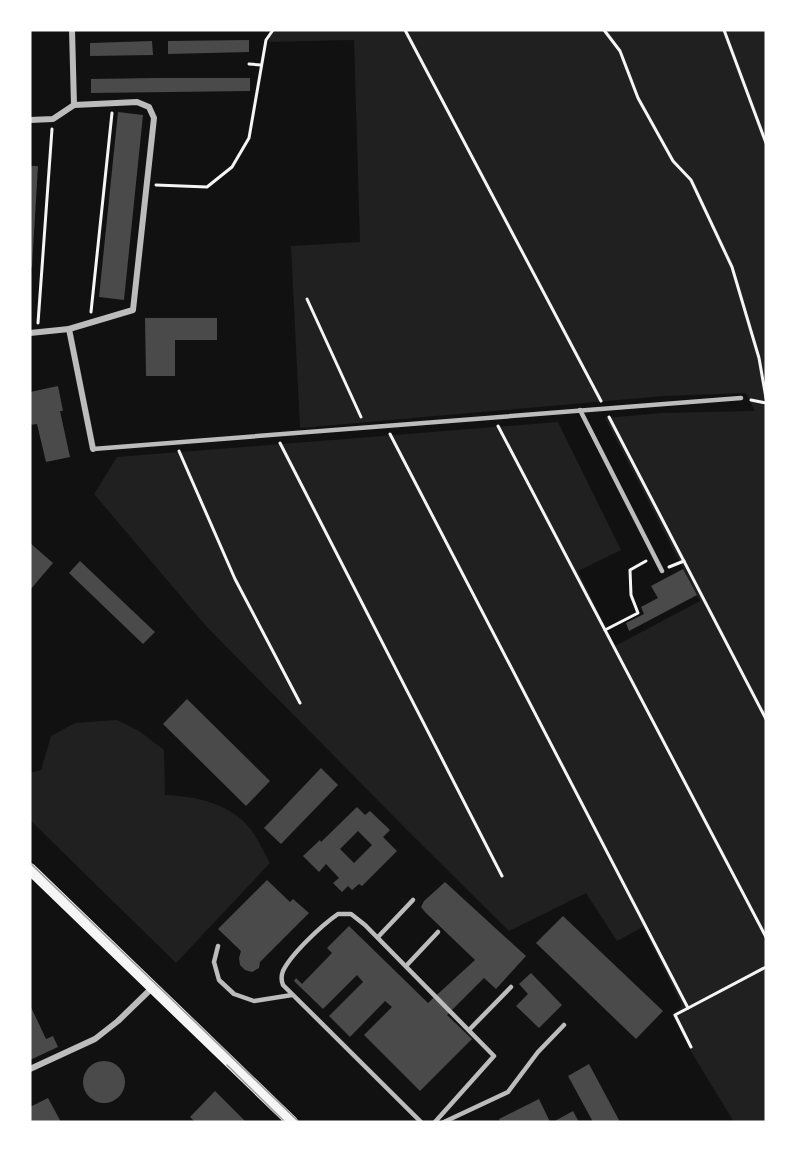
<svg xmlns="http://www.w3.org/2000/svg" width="796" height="1152" viewBox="0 0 796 1152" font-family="'Exo 2',sans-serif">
<rect width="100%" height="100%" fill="#111"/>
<g fill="#202020">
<polygon points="271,30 766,30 766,1122 734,1122 692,1053 672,1014 680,1009 682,1005 643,927 617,941 586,893 509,931 408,831 206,626 94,494 117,457 558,422 621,550 578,571 615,646 700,601 605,418 661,413 755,411 746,393 664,396 300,428 291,246 360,242 354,40 269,42"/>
<path d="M117 720 139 731 164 750 165 795C195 796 233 804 252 831 259 841 264 853 270 863L176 963 30 820V773L41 770 51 736 75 723Z"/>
</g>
<g fill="#4a4a4a" fill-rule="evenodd">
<polygon points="249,40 249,52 168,54 168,41"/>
<polygon points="152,41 153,55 90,56 90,43"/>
<polygon points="156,78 250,78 250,91 91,93 91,79"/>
<polygon points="118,112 143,115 124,300 99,297"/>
<polygon points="30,166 38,166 32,267 30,267"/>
<polygon points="145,318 217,318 217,340 175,340 175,376 146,376"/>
<polygon points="58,386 63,411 60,411 70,457 46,462 37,424 30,425 30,392"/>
<polygon points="30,543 53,563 30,590"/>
<polygon points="80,561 155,632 143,644 69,573"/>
<polygon points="683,569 697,595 629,631 626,623 644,614 641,607 658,598 651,586"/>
<polygon points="187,699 270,781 246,806 163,724"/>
<polygon points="321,768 338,785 281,844 264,828"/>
<path d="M357 807 365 815 370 811 390 830 383 837 397 851 362 886 359 884 352 890 348 886 342 892 333 883 339 878 326 864 319 872 303 856 320 840 321 842ZM358 831 372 845 354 863 340 849Z"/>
<polygon points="267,880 290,902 293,899 309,913 260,962 259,968 252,972 245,970 240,965 239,958 241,951 218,929"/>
<polygon points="445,882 526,956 496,989 484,978 447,1015 472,1039 420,1091 364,1035 392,1007 385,1001 350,1037 329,1016 363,982 357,975 323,1009 294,981 296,978 302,984 332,953 327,948 349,926 428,1003 475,960 425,912 421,907 424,901"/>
<polygon points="563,916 663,1011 636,1039 536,943"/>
<polygon points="531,973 562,1005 539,1028 516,1006 528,994 519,984"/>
<polygon points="30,1005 46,1039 53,1036 58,1047 30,1060"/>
<circle cx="104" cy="1082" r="21"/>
<polygon points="589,1064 620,1122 593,1122 568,1076"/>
<polygon points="215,1091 246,1122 195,1122 190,1117"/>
<polygon points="48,1098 61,1122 30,1122 30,1107"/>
<polygon points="539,1099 550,1122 500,1122 499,1119"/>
<polygon points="573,1111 579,1122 553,1122"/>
</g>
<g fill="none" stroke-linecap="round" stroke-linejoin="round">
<g stroke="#f5f5f5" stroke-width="3">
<polyline points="405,30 601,401"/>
<polyline points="604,30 620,51 638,98 673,161 691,180 732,267 759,358 766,398"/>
<polyline points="724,30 766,143"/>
<polyline points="249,64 261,65"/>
<polyline points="156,185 207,187 232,167 249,138 266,40 273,30"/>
<polyline points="307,299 361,417"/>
<polyline points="91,312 112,113"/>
<polyline points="38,323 52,129"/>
<polyline points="751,400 766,403"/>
<polyline points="609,417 766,719"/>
<polyline points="498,426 766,937"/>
<polyline points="390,434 688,1008"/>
<polyline points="280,443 502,876"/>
<polyline points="179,451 235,579 300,703"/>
<polyline points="669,567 684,561"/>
<polyline points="605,630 638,613 631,595 630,570 646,561"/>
<polyline points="691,1047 675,1015 766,967"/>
</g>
<g stroke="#bcbcbc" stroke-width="4.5">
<polyline points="580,410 662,571"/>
<polyline points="93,449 741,398"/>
<polyline points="378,937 413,900"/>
<polyline points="218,946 214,962 219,980 234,994 254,1001 292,995"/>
<polyline points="406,966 438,932"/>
<polyline points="469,1030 511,987"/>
<path d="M421 1122 283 985C281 980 281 976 283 971 291 954 322 925 338 914H351L365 925 494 1056 435 1122"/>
<polyline points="444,1122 508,1092 538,1052 564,1025"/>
</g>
<g stroke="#bcbcbc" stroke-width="6">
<polyline points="72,30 74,105"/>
<polyline points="30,120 53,119 74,105 137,102 149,107 154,118 133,310 69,329 30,333"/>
<polyline points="69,329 93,449"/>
<polyline points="30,1069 95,1039 118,1021 153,987"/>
</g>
<polyline stroke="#f5f5f5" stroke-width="12" points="30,869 292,1122"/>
<g stroke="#9a9a9a" stroke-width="1.5">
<polyline points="30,863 299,1122"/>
<polyline points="227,1065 285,1122"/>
</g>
</g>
<rect width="796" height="1152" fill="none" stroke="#ffffff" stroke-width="63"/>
</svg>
